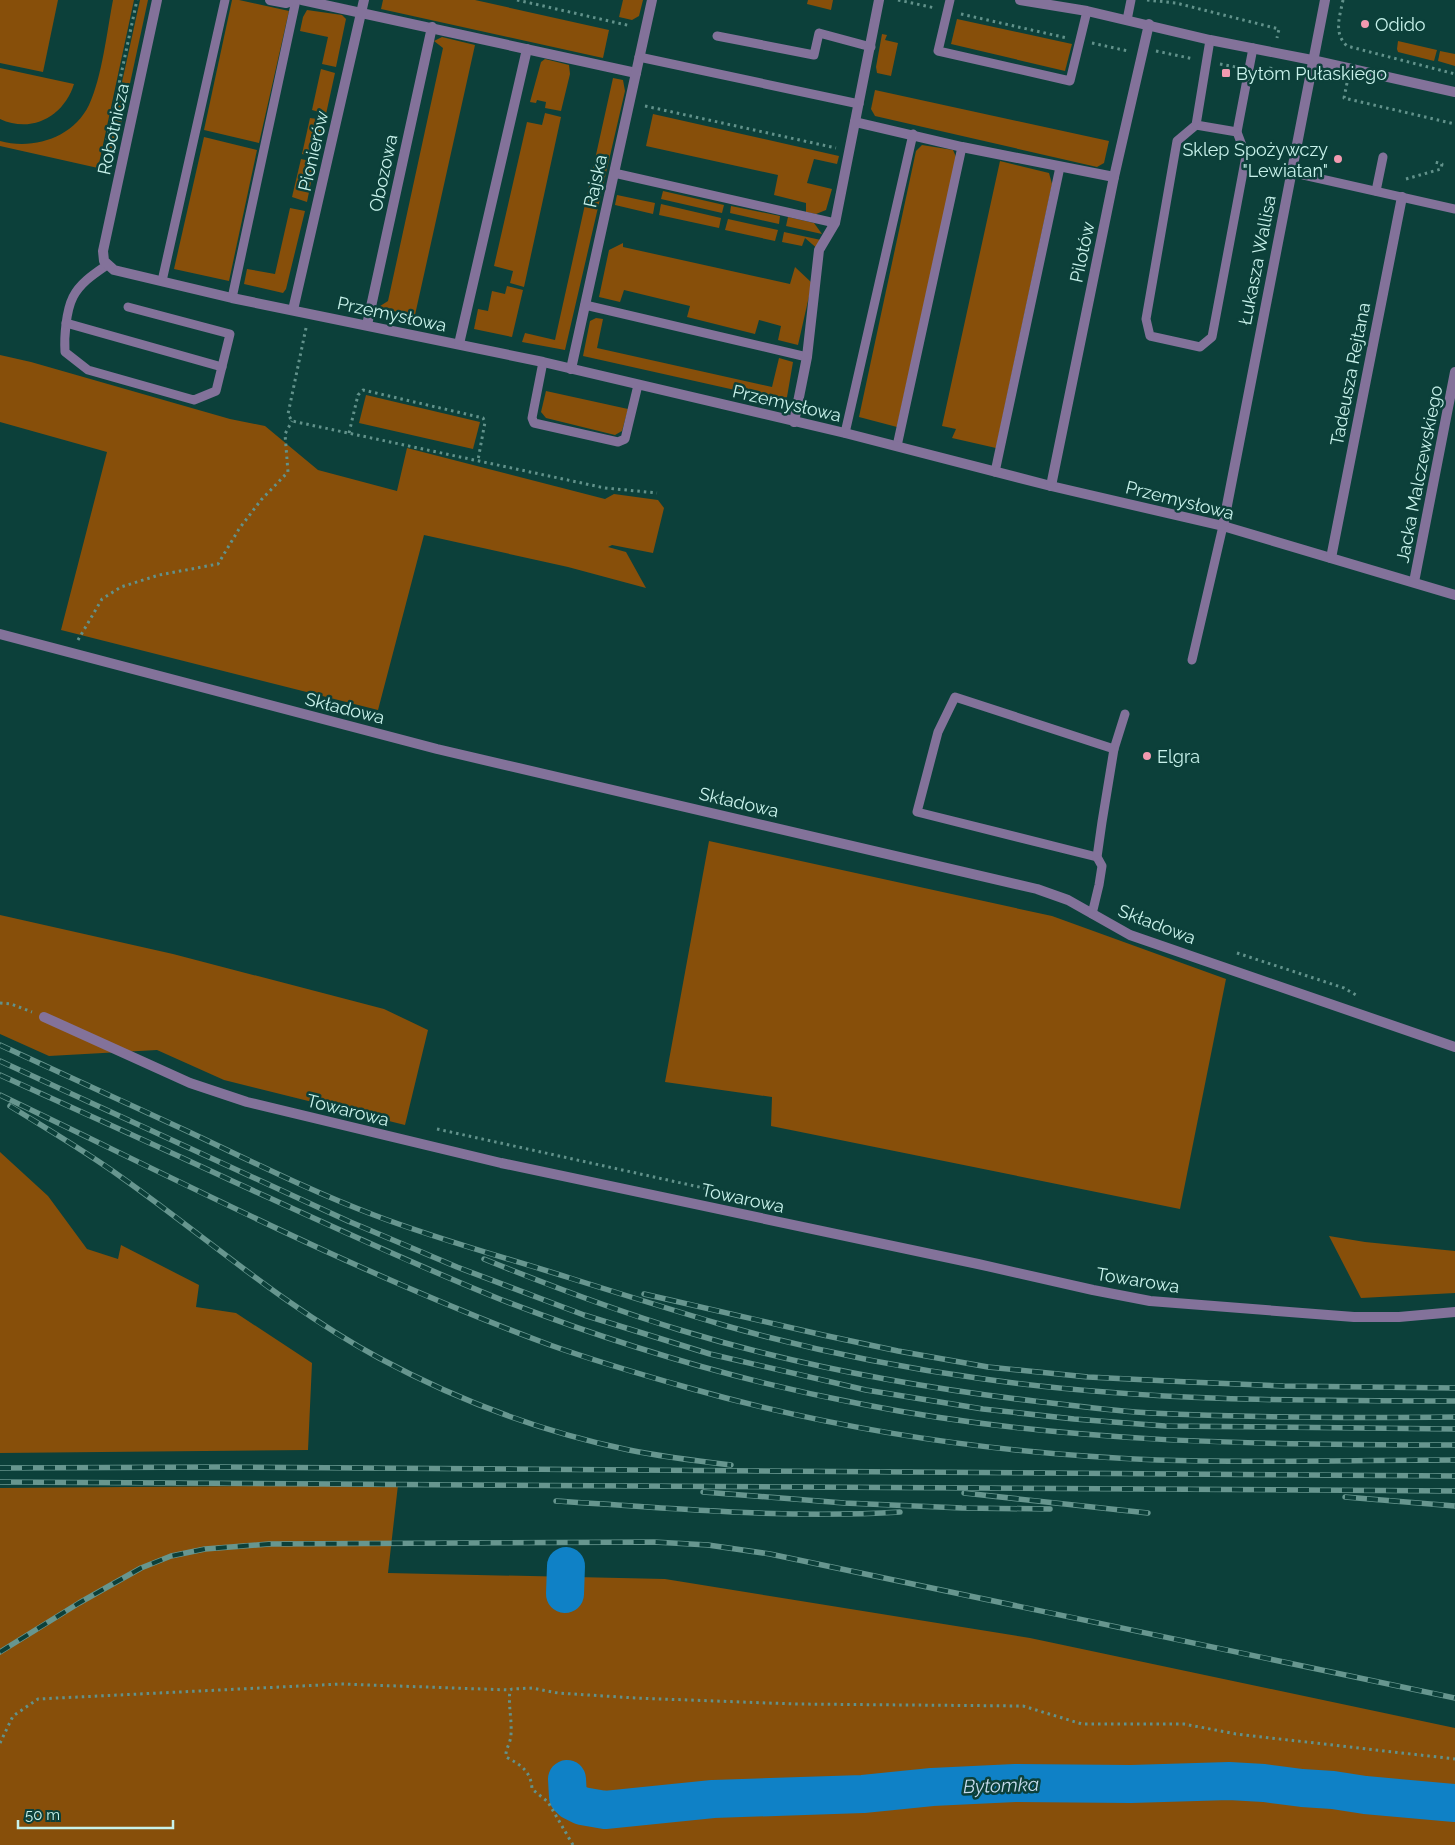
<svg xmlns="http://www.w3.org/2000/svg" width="1455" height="1845" viewBox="0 0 1455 1845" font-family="Raleway,sans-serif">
<rect width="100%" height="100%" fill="#0c403a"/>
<g fill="#874f0a">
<polygon points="0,0 58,0 43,72 0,63"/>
<path d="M113 0H134L98 168 0 146V141C33 150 73 138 89 105 102 77 107 31 113 0Z"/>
<polygon points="140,0 148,0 115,153 108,149 108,146"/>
<polygon points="232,0 239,0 289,11 259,143 204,130"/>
<polygon points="383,0 475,0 609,30 603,58 381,9"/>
<polygon points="623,0 643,0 639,16 632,20 619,17"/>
<polygon points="808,0 833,0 831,10 807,4"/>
<polygon points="307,10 342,15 346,19 336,67 322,64 328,37 300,31 303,17"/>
<polygon points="957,19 1072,44 1065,71 951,44"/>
<polygon points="882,34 887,35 885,40 898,43 891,76 877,73 876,67"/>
<polygon points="442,37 475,45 415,315 377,308 388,301 443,48 434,41"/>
<polygon points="1398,41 1437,50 1434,61 1398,52 1397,49"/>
<polygon points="1440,51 1455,54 1455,66 1438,61"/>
<polygon points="545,59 569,65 570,74 561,111 545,108 546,102 537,100 536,103 530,102 541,62"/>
<path d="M0 68 74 84C64 116 32 134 0 119Z"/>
<polygon points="321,69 335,73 326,114 312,110"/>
<polygon points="613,78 623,80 625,91 565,350 522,342 525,333 555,340"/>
<polygon points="875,90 1109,141 1104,163 1097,167 875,116 871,109"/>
<polygon points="545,113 561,117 524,287 510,283 513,271 494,266 527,122 542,125"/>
<polygon points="653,114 839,156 837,164 814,159 807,183 832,189 826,210 816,214 806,212 806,203 774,195 778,175 646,146"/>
<polygon points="310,118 324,120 317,157 302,154"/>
<polygon points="204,137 257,150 229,281 174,269"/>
<polygon points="922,145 953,150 956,157 897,427 859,417 916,151"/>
<polygon points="301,159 315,162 307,202 292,197"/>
<polygon points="1000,161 1049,173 1052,184 996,448 952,438 956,429 942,426"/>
<polygon points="663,191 724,205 722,213 661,199"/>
<polygon points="617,195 655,203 653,214 615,205"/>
<polygon points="661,204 721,218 719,228 659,215"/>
<polygon points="731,206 780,216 779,224 730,213"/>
<polygon points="290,208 305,211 286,289 283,293 244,284 247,269 275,274"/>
<polygon points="788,217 814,223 822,234 786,226"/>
<polygon points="728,219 778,230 775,241 725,230"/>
<polygon points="784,232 821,240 819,250 805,238 802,246 782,242"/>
<polygon points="623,243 623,247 790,284 795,267 812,283 798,345 778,340 781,326 759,320 755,334 687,317 690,306 624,290 620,302 599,297 609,250"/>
<polygon points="507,286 523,290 512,337 474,329 478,309 488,311 492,291 505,294"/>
<polygon points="596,318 603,319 597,348 772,387 779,358 793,362 787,397 784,401 583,356 590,321"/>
<polygon points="0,355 31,362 230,419 265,426 318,470 397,491 407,448 605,499 614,494 658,500 664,508 653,553 612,545 608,547 626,552 646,588 568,567 424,535 378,710 61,630 107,452 0,422"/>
<polygon points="546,391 628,409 622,431 615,435 546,418 541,412"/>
<polygon points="366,395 480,422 473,449 359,423"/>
<polygon points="709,841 1052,916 1226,979 1180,1209 771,1126 772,1097 665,1082"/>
<polygon points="0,915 173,954 384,1009 428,1030 405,1125 224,1080 157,1050 49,1056 0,1034"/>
<polygon points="0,1152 48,1196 87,1249 118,1259 121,1245 199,1285 196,1307 236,1313 312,1363 308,1450 0,1453"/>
<polygon points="1329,1236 1365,1242 1455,1251 1455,1293 1361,1298"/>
<polygon points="398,1485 388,1573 665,1579 1030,1638 1455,1728 1455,1845 0,1845 0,1488"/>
</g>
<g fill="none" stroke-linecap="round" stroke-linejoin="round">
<g stroke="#0f81c6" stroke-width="38">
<polyline points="565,1594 566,1566"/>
<polyline points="567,1779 568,1797 572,1801 582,1806 605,1810 713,1799 863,1794 932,1787 1015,1783 1131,1784 1229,1781 1264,1783 1302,1788 1333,1790 1365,1795 1455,1803"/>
</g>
<g stroke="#62928b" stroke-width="3" stroke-dasharray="2.5 4" stroke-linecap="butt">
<polyline points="517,0 631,26"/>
<polyline points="898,0 935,8"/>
<polyline points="1147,0 1176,3 1279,29 1277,38"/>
<path d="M1343 0C1340 16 1333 33 1347 46L1455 74"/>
<polyline points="961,14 1067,38"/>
<polyline points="1092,43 1128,51"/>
<polyline points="1156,51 1194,59"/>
<polyline points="1220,64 1236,67"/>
<polyline points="1262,72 1270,74 1271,66"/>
<polyline points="1347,83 1344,98 1455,124"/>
<polyline points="645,106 836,148"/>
<polyline points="109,155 104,154 137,0"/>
<polyline points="1406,179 1441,169 1442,164 1435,162 1436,160"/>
<polyline points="306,328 288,414 292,421 605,488 657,493"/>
<polyline points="349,433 358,395 363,390 483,418 485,422 478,460"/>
<polyline points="78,640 102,599 121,587 159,575 218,564 239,529 261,500 288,472 285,434 292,421"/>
<polyline points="1237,953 1344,988 1356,995"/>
<polyline points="0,1003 11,1004 32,1012"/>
<polyline points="437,1129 758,1200"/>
<polyline points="0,1743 13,1716 38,1699 341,1684 510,1690"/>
<path d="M573 1845 548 1802 532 1789C531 1771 521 1765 506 1757 505 1749 511 1743 511 1734 512 1719 508 1705 510 1690L512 1689 532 1688 558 1693 635 1698 795 1704 1023 1706 1082 1724H1184L1236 1734 1455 1759"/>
</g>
<g stroke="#83729a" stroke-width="9">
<polyline points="950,0 938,51 1070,81 1087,11"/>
<polyline points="1127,20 1131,0"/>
<polyline points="717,36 814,55 819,33 871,47"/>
<polyline points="1210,40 1196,125 1177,141 1146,319 1150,336 1200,347 1212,337 1246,156 1237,132 1253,48"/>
<polyline points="639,57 859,104"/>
<polyline points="1196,125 1237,132"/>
<polyline points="1290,172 1455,209"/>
<polyline points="614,173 835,223"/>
<polyline points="1376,191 1383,157"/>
<path d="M107 265C94 274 80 283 73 297 66 311 64 337 65 352L88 370 194 400 216 391 230 334 128 307"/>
<polyline points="162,281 225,0"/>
<polyline points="232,298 296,0"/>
<polyline points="585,305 807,357"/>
<polyline points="66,323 222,367"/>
<polyline points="543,362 532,418 534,423 618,442 625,439 638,385"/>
<polyline points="845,433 913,134"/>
<polyline points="897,446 962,147"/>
<polyline points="995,472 1060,167"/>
<polyline points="1192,660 1223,526"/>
<polyline points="1097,857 917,812 938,732 955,697 1114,749"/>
<polyline points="1092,914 1099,885 1102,866 1097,857 1102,822 1114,749 1125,714"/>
</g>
<g stroke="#83729a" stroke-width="10">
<polyline points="157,0 103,251 104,261 114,270 232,298 543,362 845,433 1051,486 1223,526 1455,595"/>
<polyline points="270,0 286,3 294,0"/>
<polyline points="302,0 636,73"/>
<polyline points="1020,0 1087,11 1210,40 1312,60 1455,92"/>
<polyline points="855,122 962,147 1114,177"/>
<polyline points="293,310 364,0"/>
<polyline points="367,325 432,27"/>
<polyline points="459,344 527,49"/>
<polyline points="571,369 652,0"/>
<polyline points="794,422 807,357 819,250 835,223 879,0"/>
<polyline points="1051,486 1114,177 1149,24"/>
<polyline points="1223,526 1325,0"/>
<polyline points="1331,558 1402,197"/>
<polyline points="1414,582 1455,372"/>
<polyline points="0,634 437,749 1037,889 1068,900 1130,935 1455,1047"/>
<polyline points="44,1017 190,1083 247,1102 501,1163 978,1264 1093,1290 1150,1301 1354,1317 1399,1317 1455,1312"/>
</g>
<defs>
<g id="rail">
<path d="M0 1045C62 1074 125 1102 187 1131 249 1160 310 1191 374 1215 439 1240 504 1257 570 1278 621 1294 672 1310 723 1325 808 1349 896 1367 984 1379 1140 1401 1298 1401 1455 1401"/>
<polyline points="0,1061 348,1221 457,1267 584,1315 710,1354 866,1390 983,1409 1074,1419 1165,1426 1455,1429"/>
<path d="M0 1075C77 1110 153 1144 230 1180 320 1221 410 1263 502 1300 618 1345 739 1381 861 1404 1059 1443 1255 1445 1455 1445"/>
<path d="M0 1095C182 1182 361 1275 550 1345 595 1361 643 1375 689 1388 841 1431 999 1454 1157 1460 1256 1463 1356 1460 1455 1460"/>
<path d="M10 1106C47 1129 85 1151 121 1177 206 1237 286 1308 379 1358 457 1400 542 1432 629 1450 663 1457 697 1461 731 1465"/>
<path d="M484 1259C548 1285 614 1310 680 1330 798 1366 920 1388 1042 1402 1078 1406 1114 1411 1151 1413 1252 1418 1354 1418 1455 1417"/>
<polyline points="644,1294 823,1335 898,1351 988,1367 1088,1377 1189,1382 1283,1386 1455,1388"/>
<polyline points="0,1468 221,1467 1455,1476"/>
<polyline points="0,1482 1455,1491"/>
<polyline points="703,1492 844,1503 962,1508 1050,1509"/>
<polyline points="964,1493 1148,1513"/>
<polyline points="1345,1497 1455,1506"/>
<path d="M556 1501C670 1508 785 1519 900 1512"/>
<polyline points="0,1652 79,1603 141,1568 171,1556 205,1549 269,1544 654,1542 708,1545 770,1554 1455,1698"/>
</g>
</defs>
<use href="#rail" stroke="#67968f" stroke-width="5.5"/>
<use href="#rail" stroke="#0c403a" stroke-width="4" stroke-dasharray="11" stroke-linecap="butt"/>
</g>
<g fill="#f29ab0" stroke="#0c403a" stroke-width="2">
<circle cx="1365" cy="24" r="5"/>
<rect x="1221" y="68" width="10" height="10" rx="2.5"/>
<circle cx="1338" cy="159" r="5"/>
<circle cx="1147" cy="756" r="5"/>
</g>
<g text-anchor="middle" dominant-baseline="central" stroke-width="5" stroke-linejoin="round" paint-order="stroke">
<g font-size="18" fill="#c8f2eb" stroke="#0c403a" text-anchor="start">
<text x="1375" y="24">Odido</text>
<text x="1236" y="73">Bytom Pułaskiego</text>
<text x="1328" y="149" text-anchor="end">Sklep Spożywczy<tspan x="1328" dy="21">"Lewiatan"</tspan></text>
<text x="1157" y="756">Elgra</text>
</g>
<g font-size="18" fill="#c8f2eb" stroke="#0c403a">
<text transform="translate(113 129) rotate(-78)">Robotnicza</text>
<text transform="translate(313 151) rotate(-77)">Pionierów</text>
<text transform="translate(383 173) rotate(-78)">Obozowa</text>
<text transform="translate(595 181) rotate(-78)">Rajska</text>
<text transform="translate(1082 252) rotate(-78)">Pilotów</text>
<text transform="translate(1257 260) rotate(-79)">Łukasza Wallisa</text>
<text transform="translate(392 314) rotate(12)">Przemysłowa</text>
<text transform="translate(1350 374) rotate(-79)">Tadeusza Rejtana</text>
<text transform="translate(787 403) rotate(13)">Przemysłowa</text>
<text transform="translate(1419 474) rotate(-79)">Jacka Malczewskiego</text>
<text transform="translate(1180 500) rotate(14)">Przemysłowa</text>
<text transform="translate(345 708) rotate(14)">Składowa</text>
<text transform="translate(739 802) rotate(13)">Składowa</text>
<text transform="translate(1157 924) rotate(21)">Składowa</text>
<text transform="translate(348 1110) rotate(14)">Towarowa</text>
<text transform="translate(743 1198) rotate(12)">Towarowa</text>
<text transform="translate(1138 1280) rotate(9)">Towarowa</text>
</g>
<g font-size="19" font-style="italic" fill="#c7dcee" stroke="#0c403a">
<text transform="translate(1001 1785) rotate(-2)">Bytomka</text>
</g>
</g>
<path d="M18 1820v8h155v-8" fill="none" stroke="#c8f2eb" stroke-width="2.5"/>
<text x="25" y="1820" font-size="15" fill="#c8f2eb" stroke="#0c403a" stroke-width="4" paint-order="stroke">50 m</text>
</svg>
